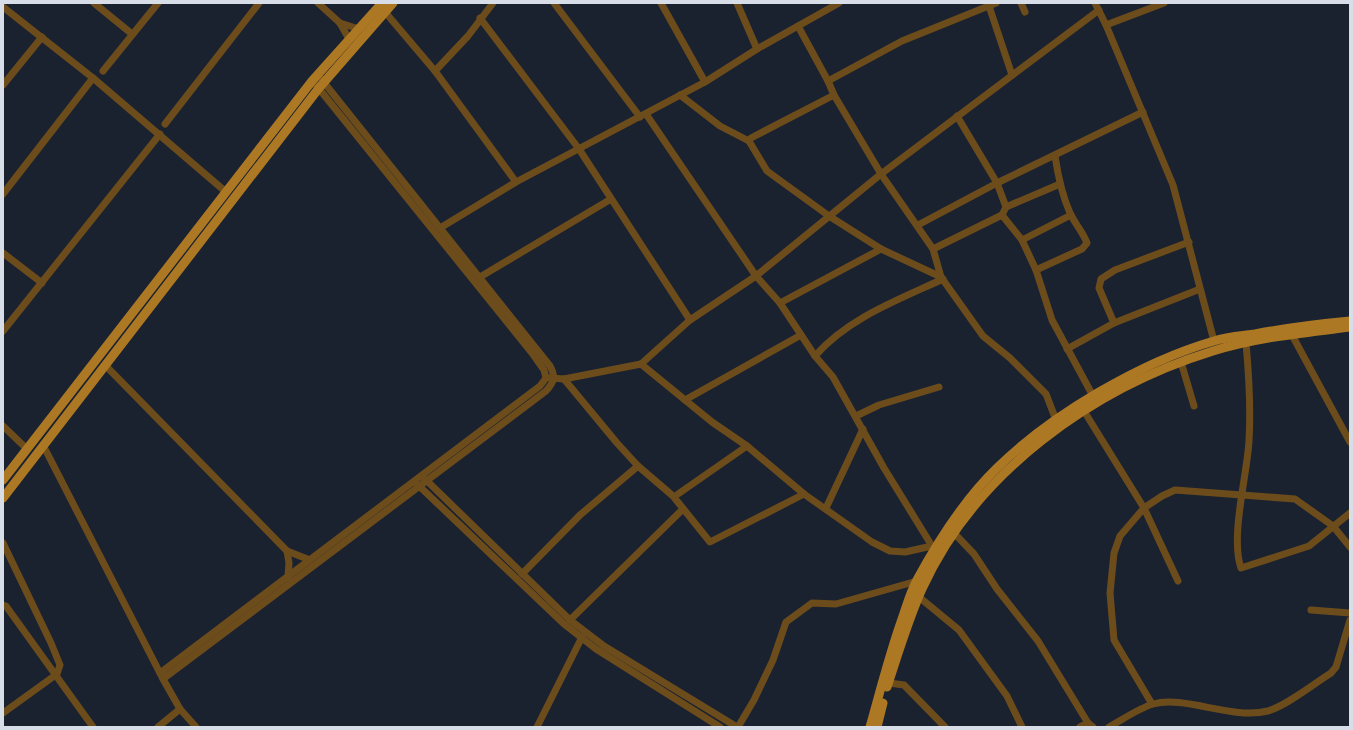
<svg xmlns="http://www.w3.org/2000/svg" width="1353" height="730" viewBox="0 0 1353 730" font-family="'Roboto Serif',serif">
<rect width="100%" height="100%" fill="#1a2230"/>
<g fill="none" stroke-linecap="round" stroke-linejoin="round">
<g stroke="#6d4c1c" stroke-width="7">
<polyline points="94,3 132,34"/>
<polyline points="318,3 340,23 349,39"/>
<polyline points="554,3 640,117"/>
<polyline points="661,3 705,82"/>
<polyline points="737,3 757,49"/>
<polyline points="988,3 1012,75"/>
<polyline points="1021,3 1025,12"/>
<polyline points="1095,3 1106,25 1173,185 1214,341"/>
<polyline points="3,7 93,78 226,192"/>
<polyline points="385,12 435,71 516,182"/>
<polyline points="480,18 579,149 690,320"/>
<polyline points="340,23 359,29"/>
<polyline points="1106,25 1164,3"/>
<polyline points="798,26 828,81 834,95 881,174 933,249 941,277 983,336 1010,358 1046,394 1056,420"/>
<polyline points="103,71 158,3"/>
<polyline points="435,71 468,36 493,3"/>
<polyline points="828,81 902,41 996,3"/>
<polyline points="3,85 42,37"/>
<polyline points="680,95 720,126 749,141 767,171 829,216 881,249 941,277"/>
<polyline points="646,114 756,276 780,303 815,356 833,377 884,468 932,546"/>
<polyline points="957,116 997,183 1006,207 1002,215 1022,240 1036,270 1052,320 1093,396"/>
<polyline points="165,124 259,3"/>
<polyline points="749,141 751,138 834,95"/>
<polyline points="3,194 93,78"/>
<polyline points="1006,207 1060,184"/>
<polyline points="918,225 997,183 1143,112"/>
<polyline points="440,228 516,182 705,82 757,49 839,3"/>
<polyline points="1022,240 1071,215"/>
<polyline points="933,249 1002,215"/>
<polyline points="3,253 42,283"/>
<path d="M1036 270 1082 249 1087 243C1083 232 1075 224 1070 213 1062 195 1058 176 1055 156"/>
<polyline points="480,277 611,199"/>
<polyline points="780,303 881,249"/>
<polyline points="1114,323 1099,288 1101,279 1115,270 1189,242"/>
<polyline points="3,331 160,134"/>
<polyline points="1292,335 1350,442"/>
<path d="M1246 343C1249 376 1251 408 1249 441 1247 476 1230 537 1241 568L1309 546 1350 513"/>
<polyline points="1067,349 1114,323 1200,289"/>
<path d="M815 356C848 318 898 300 943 279"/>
<polyline points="1181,362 1194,406"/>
<polyline points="641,364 712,422 747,446 804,494 872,542 890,551 905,552 932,546 936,548"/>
<polyline points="105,365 287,551 310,560"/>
<polyline points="550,378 564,379 641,364 690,320 756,276 881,174 1099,10"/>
<polyline points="564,379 617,443 638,466 673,496 710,542 804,494"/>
<polyline points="685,400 801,335"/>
<polyline points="1084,411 1144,508 1178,581"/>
<polyline points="856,416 879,405 939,387"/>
<polyline points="3,426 27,449"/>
<polyline points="43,445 163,679 180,709 196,727"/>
<polyline points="424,478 570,620 604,646 737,727"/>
<polyline points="417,484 564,624 596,649 720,727"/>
<polyline points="678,494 747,446"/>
<polyline points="826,508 863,429"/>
<polyline points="954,533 974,554 997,589 1038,641 1088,723 1093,727"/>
<polyline points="3,543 51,643 60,665 57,674 3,713"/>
<polyline points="287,551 289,563 288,577"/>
<polyline points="522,574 580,515 638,466"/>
<polyline points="919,597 959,630 1007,696 1022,727"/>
<polyline points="3,605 6,606 93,727"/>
<polyline points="1311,610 1350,613"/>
<polyline points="570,620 683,509"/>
<polyline points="160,673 540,386 546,378 544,370 532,353 316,85"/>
<path d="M163 679 546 391C554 382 556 377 550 366L318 75"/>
<polyline points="889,683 904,685 945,727"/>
<polyline points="1152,704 1114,640 1110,593 1114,553 1120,536 1144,508 1162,496 1175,490 1295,499 1333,526 1350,547"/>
<polyline points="158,727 180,709"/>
<polyline points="537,727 582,637"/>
<polyline points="738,727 754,700 773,660 786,622 812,603 836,604 917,581"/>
<polyline points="1080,727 1088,723"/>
<path d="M1109 727C1122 720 1139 708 1153 704 1185 695 1231 720 1268 711 1286 706 1315 683 1331 673L1336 667 1350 620"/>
</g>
<g stroke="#ad7823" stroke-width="9">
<polyline points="3,480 312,81 382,3"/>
<polyline points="3,498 319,88 393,3"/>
<path d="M887 687C898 654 908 620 922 589 975 472 1093 388 1213 351 1257 337 1305 333 1350 327"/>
<path d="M870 727C880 692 889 656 901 622 906 608 910 593 917 580 938 541 964 500 997 468 1051 415 1141 362 1214 341 1227 337 1241 336 1255 334 1286 328 1318 324 1350 321"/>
<polyline points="877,727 883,703"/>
</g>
</g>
<rect width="1353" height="730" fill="none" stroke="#d8dee7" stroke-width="8"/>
</svg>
